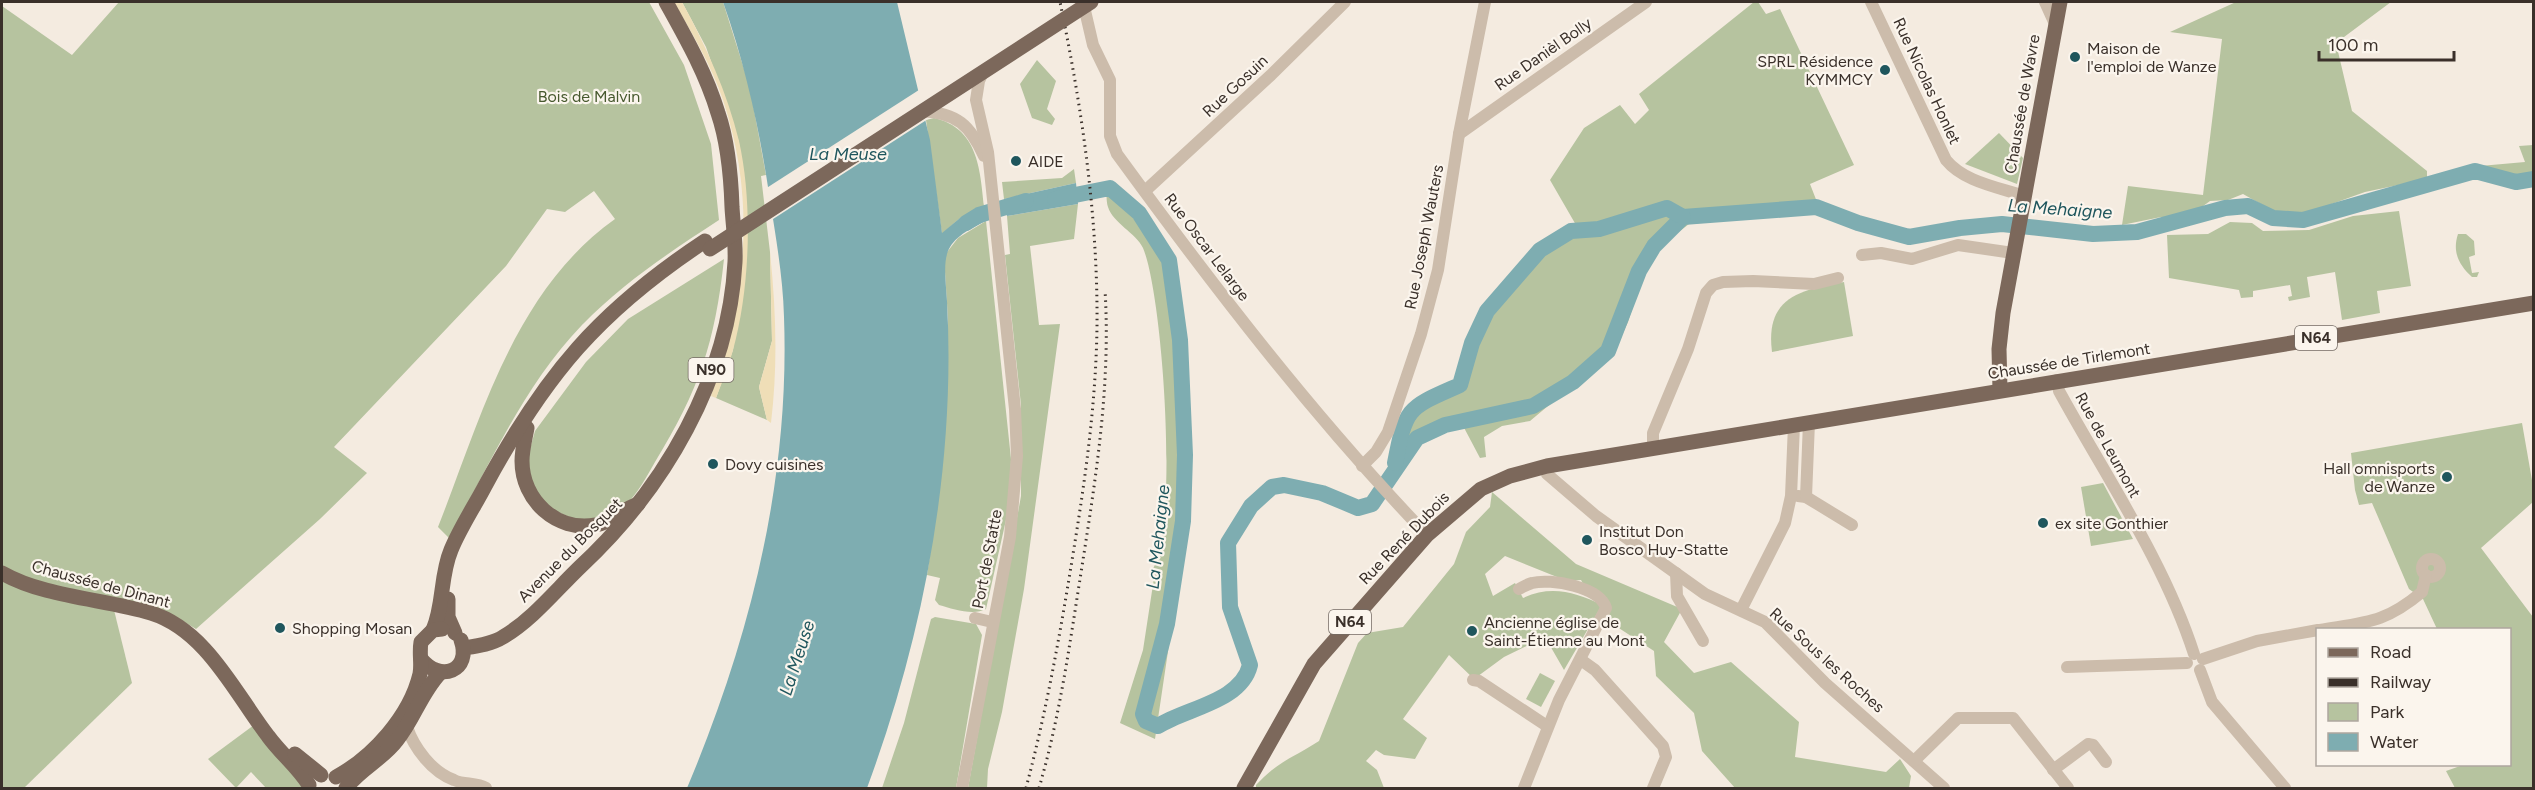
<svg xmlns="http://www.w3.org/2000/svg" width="2535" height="790" viewBox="0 0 2535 790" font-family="Figtree,sans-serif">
<rect width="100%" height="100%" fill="#f4ebe0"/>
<g fill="#b6c39f">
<path d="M119 2H649L684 65 711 144 719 220C670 252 623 283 582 325 524 385 489 466 449 538L438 527C481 418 514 291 615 219L594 191 565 212 547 209 506 266 334 447 367 473 320 519 196 629 173 615 28 579 2 566V6L72 55Z"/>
<polygon points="682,2 723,2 750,88 766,175 761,176 770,252 772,341 759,387 767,420 716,398 733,350 747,252 739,142 706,47"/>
<path d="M1754 2H1758L1766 14 1780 9 1854 165 1810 184 1817 202 1808 214 1689 224 1658 248 1642 279 1628 322 1615 350 1530 421 1502 426 1484 437 1486 457 1480 458 1461 422C1426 428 1415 441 1395 468L1402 428 1413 407 1460 385 1458 373 1482 310 1542 244 1576 225 1550 180 1584 128 1620 105 1635 124 1649 110 1639 94Z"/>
<polygon points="2236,2 2391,2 2336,43 2352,111 2427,171 2427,179 2365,192 2301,215 2277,213 2243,194 2228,200 2210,201 2195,212 2181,217 2161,217 2122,225 2128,186 2203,195 2222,39 2170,32"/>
<polygon points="1037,60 1056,81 1047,109 1055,119 1052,125 1032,118 1020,84"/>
<path d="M934 118C978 128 980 169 984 206L960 218 942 234 926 120Z"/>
<polygon points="1999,133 2023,158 2017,184 1965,164"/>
<polygon points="2533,145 2533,174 2516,177 2480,166 2525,162 2519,146"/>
<polygon points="1074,169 1076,183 1004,199 1002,182 1062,178"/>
<path d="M1110 188 1139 213 1170 256 1183 340 1189 473 1187 523 1155 739 1120 723 1143 650 1154 578 1151 572C1180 533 1163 295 1143 248 1136 233 1113 223 1108 207 1106 201 1107 194 1106 189Z"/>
<polygon points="1078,204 1074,239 1030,246 1039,325 1060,324 1024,589 1002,712 988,769 987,788 968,788 1021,496 1021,405 1005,255 1010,254 1007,216"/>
<polygon points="2399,211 2411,286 2377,291 2380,313 2342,320 2335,272 2307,277 2310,297 2289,301 2288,297 2292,296 2290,285 2253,291 2253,297 2241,298 2239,290 2169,278 2167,235 2208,234 2230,222 2252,223 2263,231 2309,230 2353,216"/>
<path d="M986 221 1011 459 1010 502 986 609C973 616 953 609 939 605L935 600 940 578 927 575 938 500 945 418 948 319 944 256 958 238Z"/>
<path d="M2458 234H2466L2474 241 2475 255 2469 257 2472 273 2479 272 2477 277H2472C2459 265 2452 252 2458 234Z"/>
<path d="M724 259C715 343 699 390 655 462 647 476 636 497 623 507 613 515 596 518 584 523L546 507 528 476V456L535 431 586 362 628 319Z"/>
<path d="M1844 282 1853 336 1772 352C1765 298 1799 290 1844 282Z"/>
<polygon points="2522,423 2533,486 2533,502 2481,548 2533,617 2533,788 2455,788 2446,771 2463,765 2510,764 2510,630 2437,629 2423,599 2409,589 2372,503 2359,505 2355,490 2351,453"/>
<polygon points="2103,483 2133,539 2091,546 2081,487"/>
<path d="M1492 492 1576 564 1682 609 1664 642 1694 673 1731 662 1799 722 1795 757 1886 772 1900 759 1911 776 1909 788H1735L1702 751 1694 713 1656 676 1654 651 1605 619 1604 602 1587 591 1581 580 1567 581 1505 556 1485 574 1493 596 1515 583 1523 598C1551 585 1575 592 1602 605L1564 670 1545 637 1504 657 1474 679 1449 655 1403 719 1427 738 1415 759 1384 755 1376 750 1366 761 1377 770 1384 788H1256V785C1278 761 1293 758 1319 741L1358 643 1367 633 1403 627 1454 564 1466 532 1490 507Z"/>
<polygon points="2,578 114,610 132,683 24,788 2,788"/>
<polygon points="935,617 976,624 982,635 956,788 882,788 904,723 931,619"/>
<polygon points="1540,673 1555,681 1541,707 1526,699"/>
<polygon points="254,725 300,777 302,788 266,788 251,772 236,788 208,759"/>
</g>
<g fill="#efdeb7">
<path d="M674 2H682C706 46 727 92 739 141 753 203 750 289 733 350 729 366 722 382 716 398L711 396C746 295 757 203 723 100 711 65 692 33 674 2Z"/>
<path d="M770 252C776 310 778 365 771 423L767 420 759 387 772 341Z"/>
</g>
<g fill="#7eadb1">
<path d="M723 2H897L930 140 942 233 960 218 984 206 986 221C939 243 944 255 947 301 956 466 924 634 867 788H687C750 639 790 480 784 317 783 278 776 238 770 200 760 132 746 67 723 2Z"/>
<polygon points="1076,183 1078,204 1007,216 1004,199"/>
</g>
<polygon fill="#f4ebe0" points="922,88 928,119 770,221 765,189"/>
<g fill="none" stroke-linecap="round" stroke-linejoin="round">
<g stroke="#7eadb1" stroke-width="16">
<path d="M1055 199 1110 188 1139 213 1169 260 1180 340 1185 455 1183 521 1167 624 1143 714 1146 721 1158 726C1186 708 1241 702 1250 665L1230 607 1228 543 1251 506 1272 487 1284 485 1322 493 1358 508 1372 504 1417 438 1445 425 1533 406 1573 382 1608 351 1639 271 1654 246 1683 217 1816 207 1858 223 1909 237 1960 228 2002 224 2093 234 2137 232 2225 208 2248 206 2273 218 2303 220 2475 171 2516 182 2534 179"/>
<polyline points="966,223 979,215 1026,201"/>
<path d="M1395 463C1406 406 1408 408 1460 385L1472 343 1487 311 1540 250 1571 231 1599 229 1667 208 1683 217"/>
</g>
<g stroke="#ccbcab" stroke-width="12">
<path d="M1083 2 1093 45 1110 80V136L1117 154C1214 287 1313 416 1427 535"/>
<path d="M1871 2 1946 160C1964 182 1998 187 2024 196"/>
<polyline points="2045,2 2055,24"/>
<path d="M922 111C957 113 970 125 984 156"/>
<polyline points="1459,134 1646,2"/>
<polyline points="1145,191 1271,75 1345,2"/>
<polyline points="1862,255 1881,253 1912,259 1958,245 2013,253"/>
<path d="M2057 380 2059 391C2106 477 2164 561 2194 654"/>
<polyline points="1653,449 1653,433 1688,349 1706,293 1713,285 1723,282 1753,281 1814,284 1838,278"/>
<polyline points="1362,466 1376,452 1388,432 1421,334 1438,270 1459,134 1485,2"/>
<polyline points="1547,466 1547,474 1596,516 1705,594 1765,622 1825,683 1944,788"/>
<polyline points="1798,496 1806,497 1852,525"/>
<polyline points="1806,497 1809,422"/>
<circle cx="2431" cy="568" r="9"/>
<polyline points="1676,573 1677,596 1703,641"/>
<path d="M1519 589C1523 587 1527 584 1532 583 1551 578 1600 587 1606 608L1559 700 1524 788"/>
<polyline points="1741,610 1785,523 1791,496 1794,425"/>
<polyline points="975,618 992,622"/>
<path d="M2320 630C2367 622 2385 623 2422 592L2426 575"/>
<polyline points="2203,659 2257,641 2318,630"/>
<polyline points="1581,660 1595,670 1663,746 1666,757 1653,788"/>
<polyline points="2067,667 2187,663"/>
<polyline points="2200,670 2212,702 2285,788"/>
<polyline points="1473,680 1479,681 1547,726"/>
<path d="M407 727C414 748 432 772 454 780 464 785 476 782 486 788"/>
<polyline points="1914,761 1958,718 2013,718 2068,788"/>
<polyline points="2053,770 2088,744 2093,745 2106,762"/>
<polyline points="962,788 1010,537 1017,456 1015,409 988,152 976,100 979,81 983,72"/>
</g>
<g stroke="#7c685b" stroke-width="15">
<polyline points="2000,390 1999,349 2003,313 2060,2"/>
<path d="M527 428C525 439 522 450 522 461 522 500 556 532 596 525 611 522 623 509 638 504"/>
<path d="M2 573C44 597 104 599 151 613 206 630 235 693 268 736 281 754 298 767 309 785"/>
<polyline points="448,599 448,617 455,633"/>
<path d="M433 630C444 605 440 576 451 550 460 528 474 507 485 486 545 375 599 311 705 241"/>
<path d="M464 648C477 646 492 644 503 637 532 620 556 590 580 567 664 489 729 378 735 262 736 244 733 225 732 207 731 176 728 142 718 113 706 73 686 38 666 2"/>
<path d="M421 659C440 683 472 671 461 640"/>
<polyline points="295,754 321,775"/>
<path d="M336 777C373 757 410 716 420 674 422 664 419 653 421 642L433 630 442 629"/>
<path d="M346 788C360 769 383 759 397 740 414 719 421 693 440 673"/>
<polyline points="1244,788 1314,664 1427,535 1481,489 1510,476 1547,466 2534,303"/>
</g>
<g stroke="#3a302a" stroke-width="3" stroke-dasharray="1.5 4.5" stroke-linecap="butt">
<path d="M1026 788C1047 709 1061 629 1074 548 1086 474 1096 401 1097 326 1098 218 1082 108 1060 2"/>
<path d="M1039 788C1059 720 1069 649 1080 579 1095 483 1111 388 1105 290"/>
</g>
<polyline stroke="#7c685b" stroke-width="15" points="710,249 1091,2"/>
</g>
<g fill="#1f565d" stroke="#fbf5ed" stroke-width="2">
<circle cx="2075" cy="57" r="6"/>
<circle cx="1885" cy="70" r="6"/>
<circle cx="1016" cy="161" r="6"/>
<circle cx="713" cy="464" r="6"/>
<circle cx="2447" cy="477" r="6"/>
<circle cx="2043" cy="523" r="6"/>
<circle cx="1587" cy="540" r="6"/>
<circle cx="280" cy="628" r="6"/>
<circle cx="1472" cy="631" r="6"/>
</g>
<g text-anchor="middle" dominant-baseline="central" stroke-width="4.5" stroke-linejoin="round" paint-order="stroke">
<g fill="#fbf5ed" stroke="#746b64" stroke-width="1.5">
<rect x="2295" y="326" width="42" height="24" rx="4.5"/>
<rect x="688.5" y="358" width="45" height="24" rx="4.5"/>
<rect x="1329" y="610" width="42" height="24" rx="4.5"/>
</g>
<g font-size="15" font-weight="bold" fill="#3a302a">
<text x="2316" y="338">N64</text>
<text x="711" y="370">N90</text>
<text x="1350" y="622">N64</text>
</g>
<g font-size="16" fill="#3a302a" stroke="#fbf5ed" text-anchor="start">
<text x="2087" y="48">Maison de<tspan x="2087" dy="18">l'emploi de Wanze</tspan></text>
<text x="1873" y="61" text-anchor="end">SPRL Résidence<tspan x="1873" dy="18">KYMMCY</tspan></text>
<text x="1028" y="161">AIDE</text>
<text x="725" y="464">Dovy cuisines</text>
<text x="2435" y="468" text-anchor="end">Hall omnisports<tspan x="2435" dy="18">de Wanze</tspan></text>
<text x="2055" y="523">ex site Gonthier</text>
<text x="1599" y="531">Institut Don<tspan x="1599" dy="18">Bosco Huy-Statte</tspan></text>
<text x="1484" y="622">Ancienne église de<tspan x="1484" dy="18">Saint-Étienne au Mont</tspan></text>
<text x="292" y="628">Shopping Mosan</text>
</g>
<g font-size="16" fill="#3a302a" stroke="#fbf5ed">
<text transform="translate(1543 54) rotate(-35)">Rue Danièl Bolly</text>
<text transform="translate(1927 81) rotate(65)">Rue Nicolas Honlet</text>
<text transform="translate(1235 86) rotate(-43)">Rue Gosuin</text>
<text transform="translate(2022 104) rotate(-80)">Chaussée de Wavre</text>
<text transform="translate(1424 237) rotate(-79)">Rue Joseph Wauters</text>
<text transform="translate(1207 247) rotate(53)">Rue Oscar Lelarge</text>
<text transform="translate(2069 361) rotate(-9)">Chaussée de Tirlemont</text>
<text transform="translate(2108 445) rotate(61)">Rue de Leumont</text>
<text transform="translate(1404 538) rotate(-46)">Rue René Dubois</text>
<text transform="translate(570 550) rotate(-45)">Avenue du Bosquet</text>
<text transform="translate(987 559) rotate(-79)">Port de Statte</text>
<text transform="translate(101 584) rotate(15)">Chaussée de Dinant</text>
<text transform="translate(1827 660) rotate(42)">Rue Sous les Roches</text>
</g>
<g font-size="16" fill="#47592e" stroke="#fbf5ed">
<text x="589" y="96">Bois de Malvin</text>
</g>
<g font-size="18" font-style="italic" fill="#1f565d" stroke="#fbf5ed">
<text x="848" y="154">La Meuse</text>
<text transform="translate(2060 209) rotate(4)">La Mehaigne</text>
<text transform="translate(1158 537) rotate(-84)">La Mehaigne</text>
<text transform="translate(797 658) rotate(-72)">La Meuse</text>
</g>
</g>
<rect width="2535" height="790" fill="none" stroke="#3a302a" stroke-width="6"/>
<rect x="2316" y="628" width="195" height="138" fill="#fbf5ed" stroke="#aea69f" stroke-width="1.5"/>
<rect x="2328" y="648" width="30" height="9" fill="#7c685b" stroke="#aea69f" stroke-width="1.5"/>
<text x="2370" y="658" font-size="18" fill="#3a302a">Road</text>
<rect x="2328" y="678" width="30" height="9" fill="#3a302a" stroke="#aea69f" stroke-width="1.5"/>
<text x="2370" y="688" font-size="18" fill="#3a302a">Railway</text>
<rect x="2328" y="703" width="30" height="18" fill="#b6c39f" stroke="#aea69f" stroke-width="1.5"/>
<text x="2370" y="718" font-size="18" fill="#3a302a">Park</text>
<rect x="2328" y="733" width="30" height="18" fill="#7eadb1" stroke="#aea69f" stroke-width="1.5"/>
<text x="2370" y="748" font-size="18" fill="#3a302a">Water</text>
<path d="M2319 51v9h135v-9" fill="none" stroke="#3a302a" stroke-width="3"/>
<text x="2328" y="51" font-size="18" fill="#3a302a" stroke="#fbf5ed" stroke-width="4.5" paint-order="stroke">100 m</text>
</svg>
